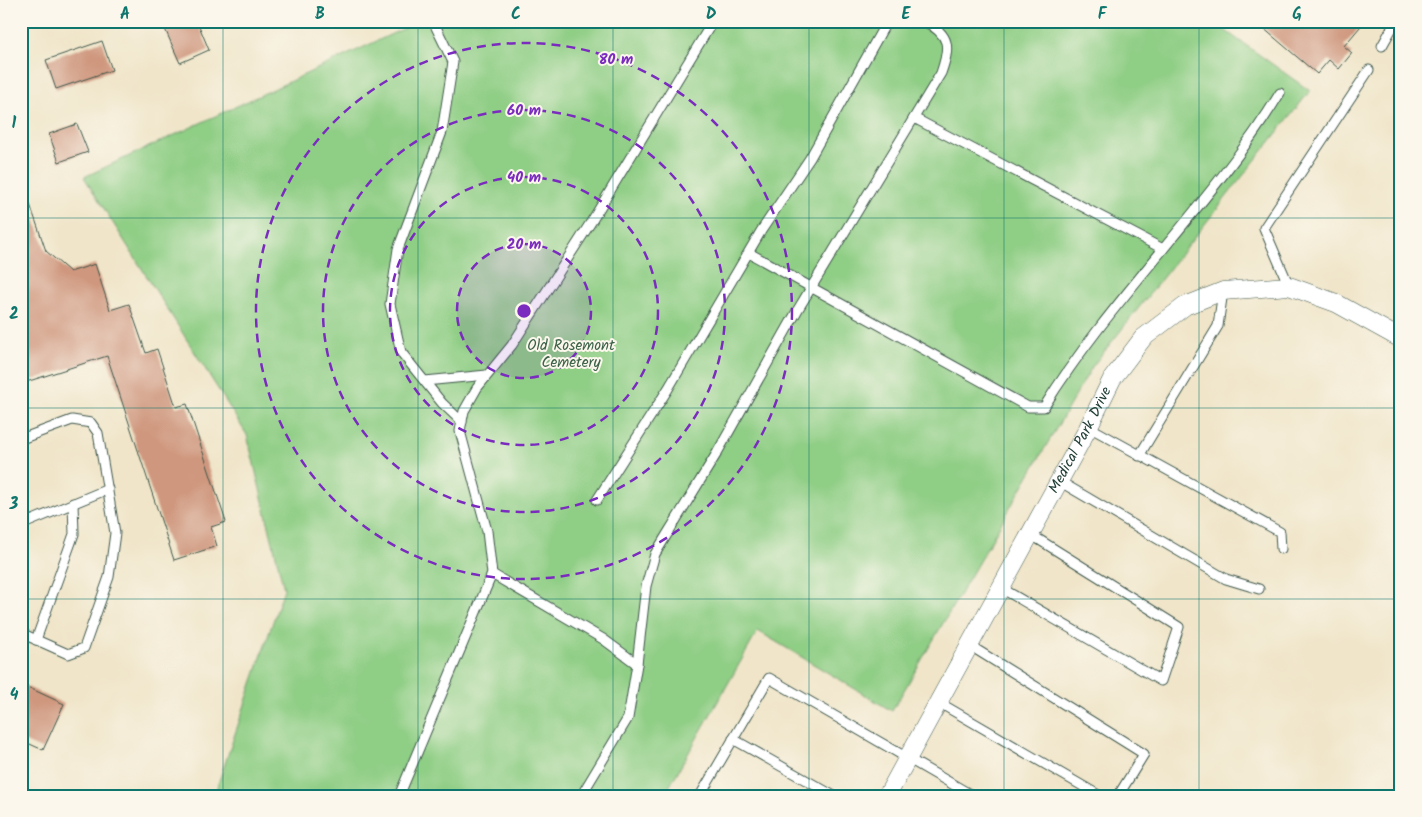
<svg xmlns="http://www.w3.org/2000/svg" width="1422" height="817" viewBox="0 0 1422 817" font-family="Kalam,sans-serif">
<rect width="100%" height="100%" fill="#fbf7ec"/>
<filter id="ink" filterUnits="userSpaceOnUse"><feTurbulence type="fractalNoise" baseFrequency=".02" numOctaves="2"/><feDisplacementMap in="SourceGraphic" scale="10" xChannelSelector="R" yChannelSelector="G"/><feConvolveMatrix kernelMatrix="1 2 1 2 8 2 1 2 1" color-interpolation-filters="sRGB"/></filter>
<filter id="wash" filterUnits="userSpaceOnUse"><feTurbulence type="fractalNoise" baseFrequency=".0096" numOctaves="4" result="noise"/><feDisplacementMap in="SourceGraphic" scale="20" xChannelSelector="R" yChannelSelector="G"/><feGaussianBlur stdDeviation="1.12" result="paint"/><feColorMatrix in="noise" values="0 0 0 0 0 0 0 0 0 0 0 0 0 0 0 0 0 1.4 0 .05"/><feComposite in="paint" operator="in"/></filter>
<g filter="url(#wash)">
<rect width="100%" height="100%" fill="#f0e5c9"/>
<polygon fill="#8fce85" stroke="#57865c" points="420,21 1212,21 1310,91 1092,367 892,711 758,631 664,796 214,796 284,589 247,435 84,177"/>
<g id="blocks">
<g fill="#cf977e">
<polygon points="165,21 197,21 209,50 180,63 162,22"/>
<polygon points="1255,21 1365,21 1344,46 1352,53 1339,69 1329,60 1317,74"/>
<polygon points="102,41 112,70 56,89 46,60"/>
<polygon points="77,124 88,152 59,162 49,134"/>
<polygon points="21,178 46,251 70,272 95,264 110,310 129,304 146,353 157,349 176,407 187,404 226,522 211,527 217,546 174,560 107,356 23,383"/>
<polygon points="21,684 64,704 43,750 21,740"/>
</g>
</g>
</g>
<g filter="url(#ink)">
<use href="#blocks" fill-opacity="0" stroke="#3e564a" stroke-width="1"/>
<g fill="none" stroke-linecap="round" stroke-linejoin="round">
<defs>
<g id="lane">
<polyline points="433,21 453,62 442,132 398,249 390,304 401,352 442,403 462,422"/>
<polyline points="1382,46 1396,21"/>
<polyline points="914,118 1163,249"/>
<path d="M749 253 1028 407H1044C1113 295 1212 205 1280 93"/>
<polyline points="1289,286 1264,228 1369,70"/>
<polyline points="425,381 487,375"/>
<polyline points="1089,427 1280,532 1281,549"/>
<polyline points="21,439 72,420 91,423 98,433 115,533 109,577 84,648 68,654 21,633"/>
<polyline points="1139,456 1218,326 1223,291"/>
<polyline points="1059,481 1226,579 1259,589"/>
<polyline points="597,500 668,389 761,231 810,158 887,21"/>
<polyline points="21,525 108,489"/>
<polyline points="492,574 603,639 637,664 628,718 581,796"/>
<polyline points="1001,588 1161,681 1179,627 1030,534"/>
<polyline points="36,640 74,534 73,503"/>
<polyline points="969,645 1144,754 1118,796"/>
<path d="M637 664 646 586 655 554 717 453 797 311 941 73C950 47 951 35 924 21"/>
<polyline points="938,702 1100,796"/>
<polyline points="733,739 834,796"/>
<polyline points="399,796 492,574 487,531 460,431 464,411 477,388 512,345 593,219 713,21"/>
<polyline points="700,796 769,678 973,796"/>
</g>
<g id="street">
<path id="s1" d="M887 796 1087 430 1112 379 1143 338 1185 306 1223 291 1289 286 1336 303 1401 339"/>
</g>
</defs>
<use href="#lane" stroke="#3e564a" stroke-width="11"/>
<use href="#street" stroke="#3e564a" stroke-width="19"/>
<use href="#lane" stroke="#fff" stroke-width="9"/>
<use href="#street" stroke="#fff" stroke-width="18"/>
</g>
</g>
<path fill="none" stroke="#0f766e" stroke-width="1" stroke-opacity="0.55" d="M223 21V796M418 21V796M613 21V796M809 21V796M1004 21V796M1199 21V796M21 218H1401M21 408H1401M21 599H1401"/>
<circle cx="524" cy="311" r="67" fill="#7b2cbf" fill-opacity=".12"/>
<g fill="none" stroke="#7b2cbf" stroke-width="2.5" stroke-dasharray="9 6">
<circle cx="524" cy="311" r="67"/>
<circle cx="524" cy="311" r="134"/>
<circle cx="524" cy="311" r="201"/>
<circle cx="524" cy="311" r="268"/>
</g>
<g text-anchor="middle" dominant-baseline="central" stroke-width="4" stroke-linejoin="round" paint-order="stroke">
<g font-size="15" fill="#3b6148" stroke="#fbf7ec">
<text x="571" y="346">Old Rosemont<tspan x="571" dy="17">Cemetery</tspan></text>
</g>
<g font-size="15" fill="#1f3d34" stroke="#fbf7ec">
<text stroke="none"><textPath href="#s1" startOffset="405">Medical Park Drive</textPath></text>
</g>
</g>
<circle cx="524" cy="311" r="8" fill="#7b2cbf" stroke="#fbf7ec" stroke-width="2.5"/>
<g font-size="15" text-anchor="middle" font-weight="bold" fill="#7b2cbf" stroke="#fbf7ec" stroke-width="4" stroke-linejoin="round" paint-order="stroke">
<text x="616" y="64">80 m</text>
<text x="524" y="115">60 m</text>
<text x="524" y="182">40 m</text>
<text x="524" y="249">20 m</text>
</g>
<rect width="1422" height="817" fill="none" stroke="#fbf7ec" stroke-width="55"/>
<rect x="28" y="28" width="1366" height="762" fill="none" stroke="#0f766e" stroke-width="2"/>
<g font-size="16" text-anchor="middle" font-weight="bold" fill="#0f766e">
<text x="125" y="19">A</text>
<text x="320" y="19">B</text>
<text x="516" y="19">C</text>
<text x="711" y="19">D</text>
<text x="906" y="19">E</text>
<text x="1102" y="19">F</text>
<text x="1297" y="19">G</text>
<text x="14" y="128">1</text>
<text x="14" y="319">2</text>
<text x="14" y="509">3</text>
<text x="14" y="700">4</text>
</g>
</svg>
